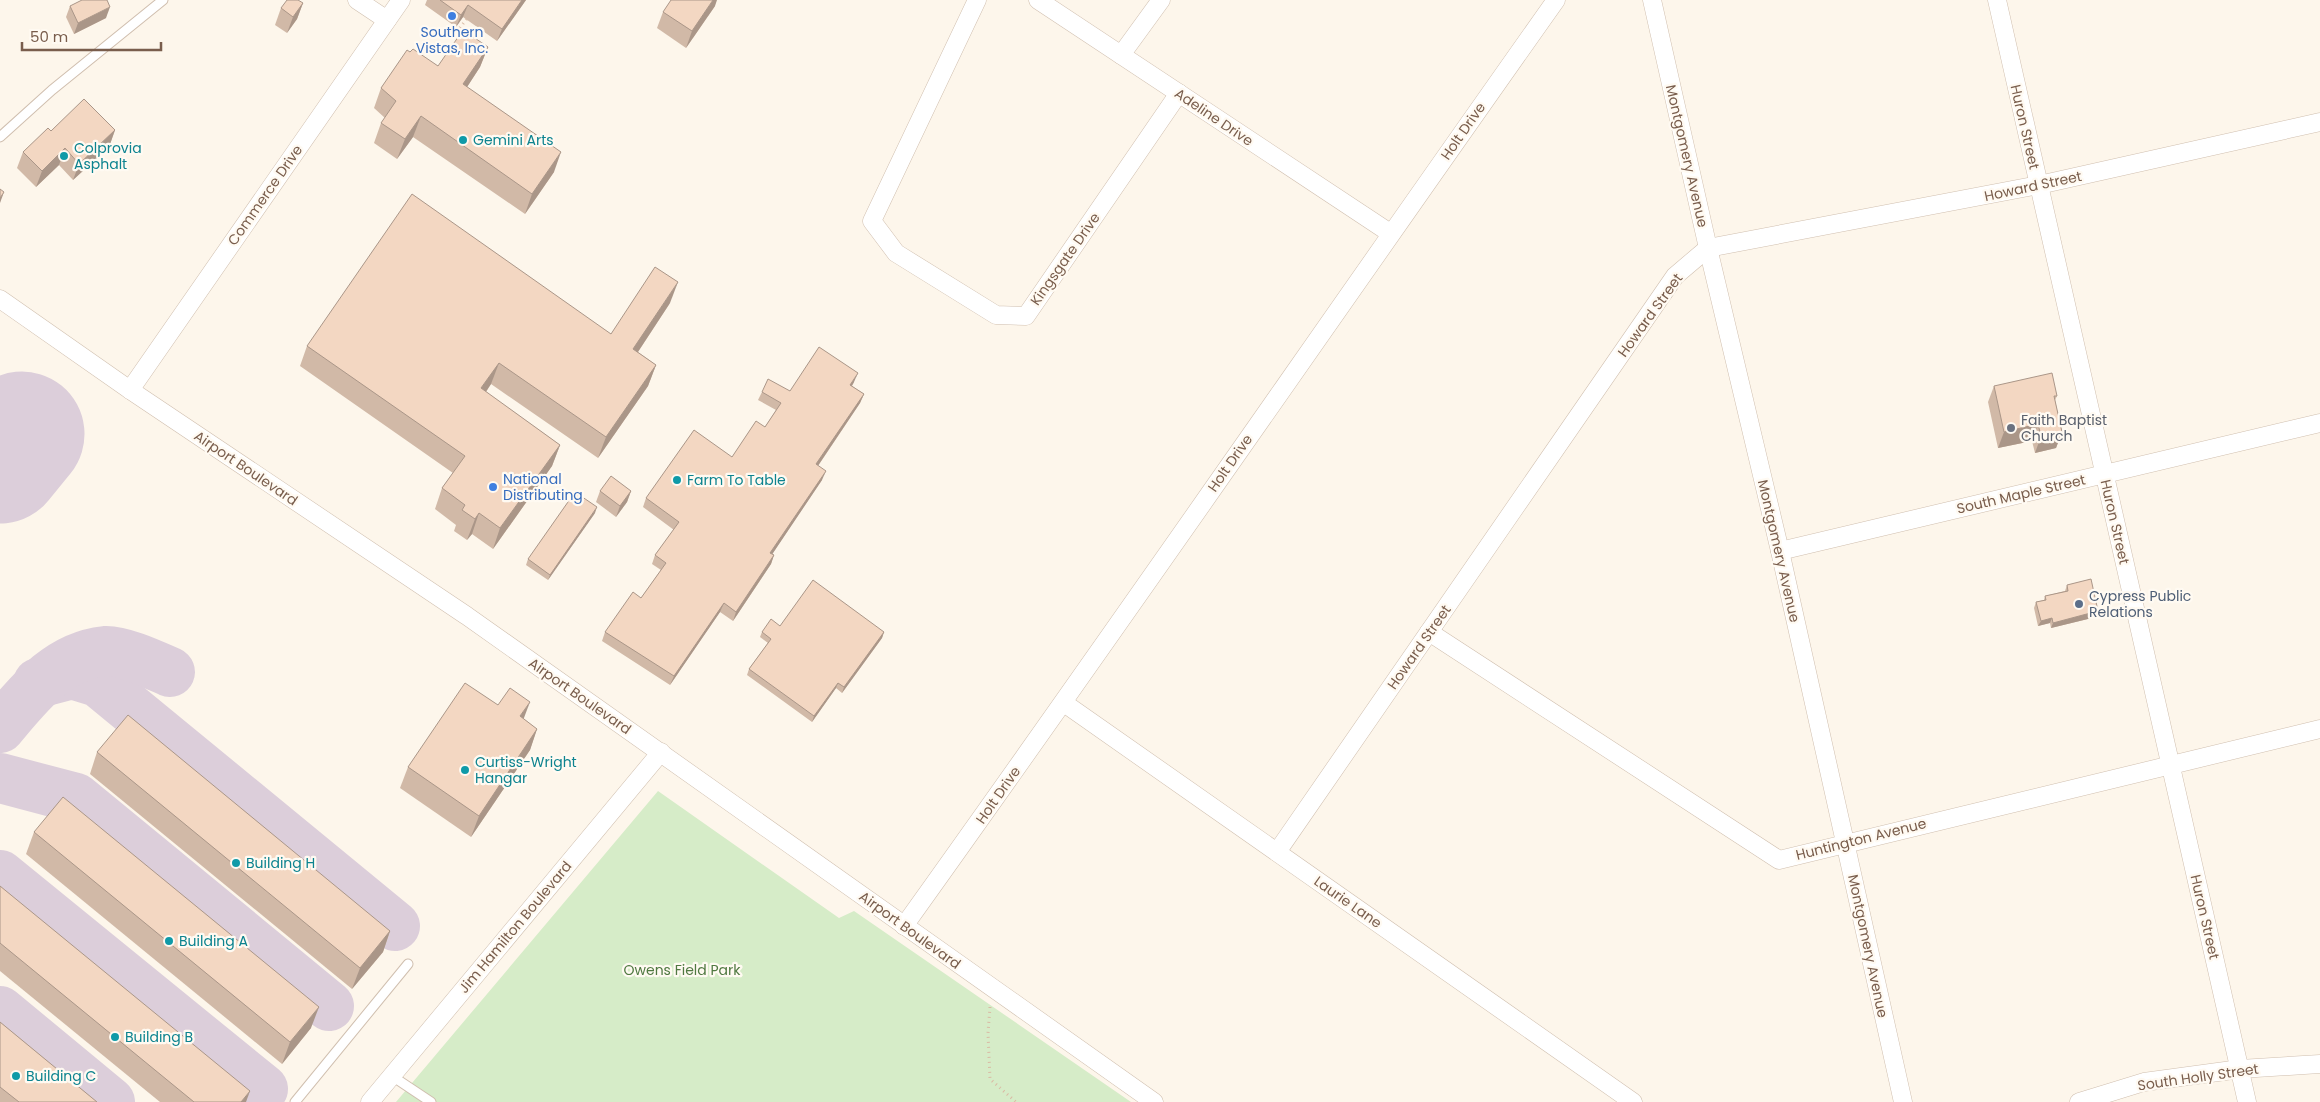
<svg xmlns="http://www.w3.org/2000/svg" width="2320" height="1102" viewBox="0 0 2320 1102" font-family="Poppins,sans-serif">
<rect width="100%" height="100%" fill="#fdf6eb"/>
<polygon fill="#d6ecc8" points="658,791 839,918 854,911 1131,1102 396,1102"/>
<g fill="none" stroke-linecap="round" stroke-linejoin="round">
<g stroke="#dcceda" stroke-width="50">
<polyline points="38,683 72,674 98,682 395,926"/>
<path d="M0 728C28 695 57 656 105 651 122 650 154 665 170 672"/>
<polyline points="0,778 76,798 329,1006"/>
<polyline points="0,875 263,1089"/>
<polyline points="0,1011 110,1102"/>
</g>
<polyline stroke="#dcceda" stroke-width="125" points="0,461 22,434"/>
<defs>
<g id="lane">
<polyline points="0,137 52,90 163,0"/>
<polyline points="392,1076 431,1102"/>
<polyline points="295,1102 408,964"/>
</g>
<g id="street">
<polyline points="357,0 387,20"/>
<polyline points="977,0 872,221 896,253 996,315 1026,316 1179,93"/>
<polyline points="1038,0 1390,233"/>
<polyline points="1652,0 1708,248 1780,551 1903,1102"/>
<polyline points="1997,0 2247,1102"/>
<polyline points="1121,55 1161,0"/>
<polyline points="0,299 130,390 467,616 1154,1102"/>
<polyline points="130,390 401,0"/>
<polyline points="1780,551 2320,423"/>
<polyline points="1429,632 1779,860 2320,729"/>
<polyline points="1064,703 1633,1102"/>
<polyline points="1277,852 1675,276 1708,248 2039,185 2320,122"/>
<path d="M904 926C1124 619 1338 308 1556 0"/>
<polyline points="370,1102 661,752"/>
<polyline points="2079,1102 2144,1082 2240,1069 2320,1064"/>
</g>
</defs>
<use href="#lane" stroke="#d0bfaf" stroke-width="11"/>
<use href="#street" stroke="#d0bfaf" stroke-width="19"/>
<g stroke="#d9baa4" stroke-width="3" stroke-dasharray="1 4" stroke-linecap="butt">
<polyline points="454,36 468,17"/>
<polyline points="990,1007 988,1033 990,1079 1016,1102"/>
</g>
<use href="#lane" stroke="#fff" stroke-width="9"/>
<use href="#street" stroke="#fff" stroke-width="18"/>
</g>
<g fill="#d1b9a7">
<polygon points="427,0 526,0 497,41 463,17 456,27 425,5"/>
<polygon points="303,3 297,19 287,33 275,25 281,8"/>
<polygon points="70,6 106,18 74,34 66,17"/>
<polygon points="715,6 686,48 657,28 663,12"/>
<polygon points="488,47 480,67 467,87 554,172 525,214 413,137 397,159 374,143 381,123 385,118 374,108 381,88 410,52 438,66"/>
<polygon points="115,130 109,147 73,180 59,165 36,187 17,168 23,152 51,131"/>
<polygon points="670,303 638,352 656,365 648,386 598,458 491,384 486,392 560,445 552,466 493,549 472,534 467,540 454,531 456,525 435,509 442,488 453,473 300,366 307,346 611,334"/>
<polygon points="854,382 852,386 864,394 860,403 818,466 822,480 772,554 774,555 771,564 733,621 720,612 670,685 602,641 605,632 641,598 661,570 652,564 655,555 674,530 643,507 646,498 732,457 765,427 776,410 758,400 762,392 790,391"/>
<polygon points="1994,386 2057,396 2055,400 2062,432 2056,448 2035,453 2032,441 1998,448 1988,402"/>
<polygon points="600,491 631,491 627,502 616,517 596,502"/>
<polygon points="595,513 548,580 526,565 528,559"/>
<polygon points="2067,585 2096,617 2051,628 2050,623 2038,626 2034,608 2036,602 2044,600 2045,596 2065,591"/>
<polygon points="780,626 884,632 882,638 842,693 836,688 812,722 747,675 749,669 768,643 760,637 762,632"/>
<polygon points="498,705 524,719 537,729 530,750 471,837 400,788 408,767"/>
<polygon points="97,752 390,931 383,952 352,989 90,774"/>
<polygon points="34,832 311,1028 282,1064 26,854"/>
<polygon points="0,886 246,1102 160,1102 0,971"/>
<polygon points="0,1022 97,1102 0,1102"/>
</g>
<g fill="#aa9688">
<polygon points="522,0 526,0 497,41 502,29"/>
<polygon points="713,0 717,0 715,6 686,48 692,31"/>
<polygon points="303,3 297,19 287,33 293,17"/>
<polygon points="468,5 463,17 456,27 461,15"/>
<polygon points="110,7 106,18 74,34 78,23"/>
<polygon points="488,47 480,67 456,104 463,84"/>
<polygon points="421,116 413,137 397,159 405,139"/>
<polygon points="115,130 109,147 73,180 79,164"/>
<polygon points="65,148 59,165 36,187 42,171"/>
<polygon points="561,152 554,172 525,214 532,194"/>
<polygon points="4,192 0,203 0,198"/>
<polygon points="678,282 670,303 626,370 633,349"/>
<polygon points="499,363 491,384 474,409 481,388"/>
<polygon points="656,365 648,386 598,458 606,437"/>
<polygon points="858,373 854,382 847,394 850,385"/>
<polygon points="864,394 860,403 813,473 816,464"/>
<polygon points="2038,424 2032,441 1998,448 2004,432"/>
<polygon points="2062,432 2056,448 2035,453 2041,436"/>
<polygon points="560,445 552,466 493,549 500,528"/>
<polygon points="826,471 822,480 767,562 770,553"/>
<polygon points="631,491 627,502 616,517 620,506"/>
<polygon points="597,507 595,513 548,580 550,575"/>
<polygon points="479,513 472,534 467,540 475,519"/>
<polygon points="774,555 771,564 733,621 736,612"/>
<polygon points="724,603 720,612 670,685 674,676"/>
<polygon points="2098,611 2096,617 2051,628 2053,623"/>
<polygon points="2052,618 2050,623 2038,626 2041,621"/>
<polygon points="884,632 882,638 842,693 844,687"/>
<polygon points="838,683 836,688 812,722 814,716"/>
<polygon points="530,702 522,723 520,716"/>
<polygon points="537,729 530,750 471,837 479,816"/>
<polygon points="390,931 383,952 352,989 360,968"/>
<polygon points="319,1007 311,1028 282,1064 290,1042"/>
<polygon points="250,1091 246,1102 241,1102"/>
</g>
<g fill="#f3d7c2" stroke="#aa9688">
<polygon points="82,0 107,0 110,7 78,23 70,6"/>
<polygon points="287,0 298,0 303,3 293,17 281,8"/>
<polygon points="440,0 522,0 502,29 468,5 461,15"/>
<polygon points="671,0 713,0 692,31 663,12"/>
<polygon points="463,30 488,47 463,84 561,152 532,194 421,116 405,139 381,123 396,101 381,88 407,50 410,52 413,49 438,66"/>
<polygon points="84,99 115,130 79,164 65,148 42,171 23,152 48,128 51,131"/>
<polygon points="0,189 4,192 0,198"/>
<polygon points="412,194 611,334 655,267 678,282 633,349 656,365 606,437 499,363 481,388 560,445 500,528 479,513 475,519 462,510 465,505 442,488 465,456 307,346"/>
<polygon points="819,347 858,373 850,385 864,394 816,464 826,471 770,553 774,555 736,612 724,603 674,676 605,632 633,592 641,598 666,563 655,555 679,522 646,498 694,430 732,457 756,421 765,427 781,403 762,392 768,379 790,391"/>
<polygon points="2052,373 2057,396 2054,396 2062,432 2041,436 2038,424 2004,432 1994,386"/>
<polygon points="611,476 631,491 620,506 600,491"/>
<polygon points="575,492 597,507 550,575 528,559"/>
<polygon points="2091,579 2098,611 2053,623 2052,618 2041,621 2036,602 2046,600 2045,596 2068,591 2067,585"/>
<polygon points="813,580 884,632 844,687 838,683 814,716 749,669 771,639 762,632 771,619 780,626"/>
<polygon points="465,683 498,705 510,688 530,702 520,716 537,729 479,816 408,767"/>
<polygon points="128,715 390,931 360,968 97,752"/>
<polygon points="63,797 319,1007 290,1042 34,832"/>
<polygon points="0,886 250,1091 241,1102 194,1102 0,943"/>
<polygon points="0,1022 97,1102 19,1102 0,1087"/>
</g>
<g fill="#3f7fe0" stroke="#fffaf2" stroke-width="2">
<circle cx="452" cy="16" r="5"/>
<circle cx="493" cy="487" r="5"/>
</g>
<g fill="#0f9aa8" stroke="#fffaf2" stroke-width="2">
<circle cx="463" cy="140" r="5"/>
<circle cx="64" cy="156" r="5"/>
<circle cx="677" cy="480" r="5"/>
<circle cx="465" cy="770" r="5"/>
<circle cx="236" cy="863" r="5"/>
<circle cx="169" cy="941" r="5"/>
<circle cx="115" cy="1037" r="5"/>
<circle cx="16" cy="1076" r="5"/>
</g>
<circle fill="#6b7280" stroke="#fffaf2" stroke-width="2" cx="2011" cy="428" r="5"/>
<circle fill="#5c6f8a" stroke="#fffaf2" stroke-width="2" cx="2079" cy="604" r="5"/>
<g text-anchor="middle" dominant-baseline="central" stroke-width="4.5" stroke-linejoin="round" paint-order="stroke">
<g font-size="14" fill="#366cbe" stroke="#fffaf2">
<text x="452" y="32">Southern<tspan x="452" dy="16">Vistas, Inc.</tspan></text>
<text x="503" y="479" text-anchor="start">National<tspan x="503" dy="16">Distributing</tspan></text>
</g>
<g font-size="14" fill="#795d4c" stroke="#fffaf2">
<text transform="translate(1214 117) rotate(34)">Adeline Drive</text>
<text transform="translate(2025 127) rotate(77)">Huron Street</text>
<text transform="translate(1463 131) rotate(-55)">Holt Drive</text>
<text transform="translate(1687 156) rotate(77)">Montgomery Avenue</text>
<text transform="translate(2033 186) rotate(-12)">Howard Street</text>
<text transform="translate(265 195) rotate(-55)">Commerce Drive</text>
<text transform="translate(1065 259) rotate(-55)">Kingsgate Drive</text>
<text transform="translate(1650 315) rotate(-54)">Howard Street</text>
<text transform="translate(1230 463) rotate(-55)">Holt Drive</text>
<text transform="translate(246 468) rotate(34)">Airport Boulevard</text>
<text transform="translate(2021 494) rotate(-13)">South Maple Street</text>
<text transform="translate(2115 522) rotate(77)">Huron Street</text>
<text transform="translate(1779 551) rotate(77)">Montgomery Avenue</text>
<text transform="translate(1419 647) rotate(-55)">Howard Street</text>
<text transform="translate(580 696) rotate(35)">Airport Boulevard</text>
<text transform="translate(998 795) rotate(-55)">Holt Drive</text>
<text transform="translate(1861 839) rotate(-14)">Huntington Avenue</text>
<text transform="translate(1348 902) rotate(35)">Laurie Lane</text>
<text transform="translate(2205 917) rotate(77)">Huron Street</text>
<text transform="translate(515 927) rotate(-50)">Jim Hamilton Boulevard</text>
<text transform="translate(910 930) rotate(36)">Airport Boulevard</text>
<text transform="translate(1868 946) rotate(78)">Montgomery Avenue</text>
<text transform="translate(2198 1077) rotate(-8)">South Holly Street</text>
</g>
<g font-size="14" fill="#0d838f" stroke="#fffaf2" text-anchor="start">
<text x="473" y="140">Gemini Arts</text>
<text x="74" y="148">Colprovia<tspan x="74" dy="16">Asphalt</tspan></text>
<text x="687" y="480">Farm To Table</text>
<text x="475" y="762">Curtiss-Wright<tspan x="475" dy="16">Hangar</tspan></text>
<text x="246" y="863">Building H</text>
<text x="179" y="941">Building A</text>
<text x="125" y="1037">Building B</text>
<text x="26" y="1076">Building C</text>
</g>
<g font-size="14" fill="#5b616d" stroke="#fffaf2" text-anchor="start">
<text x="2021" y="420">Faith Baptist<tspan x="2021" dy="16">Church</tspan></text>
</g>
<g font-size="14" fill="#4e5e75" stroke="#fffaf2" text-anchor="start">
<text x="2089" y="596">Cypress Public<tspan x="2089" dy="16">Relations</tspan></text>
</g>
<g font-size="14" fill="#507941" stroke="#fffaf2">
<text x="682" y="970">Owens Field Park</text>
</g>
</g>
<path d="M22 42v8h139v-8" fill="none" stroke="#795d4c" stroke-width="2.5"/>
<text x="30" y="42" font-size="15" fill="#795d4c" stroke="#fffaf2" stroke-width="4" paint-order="stroke">50 m</text>
</svg>
